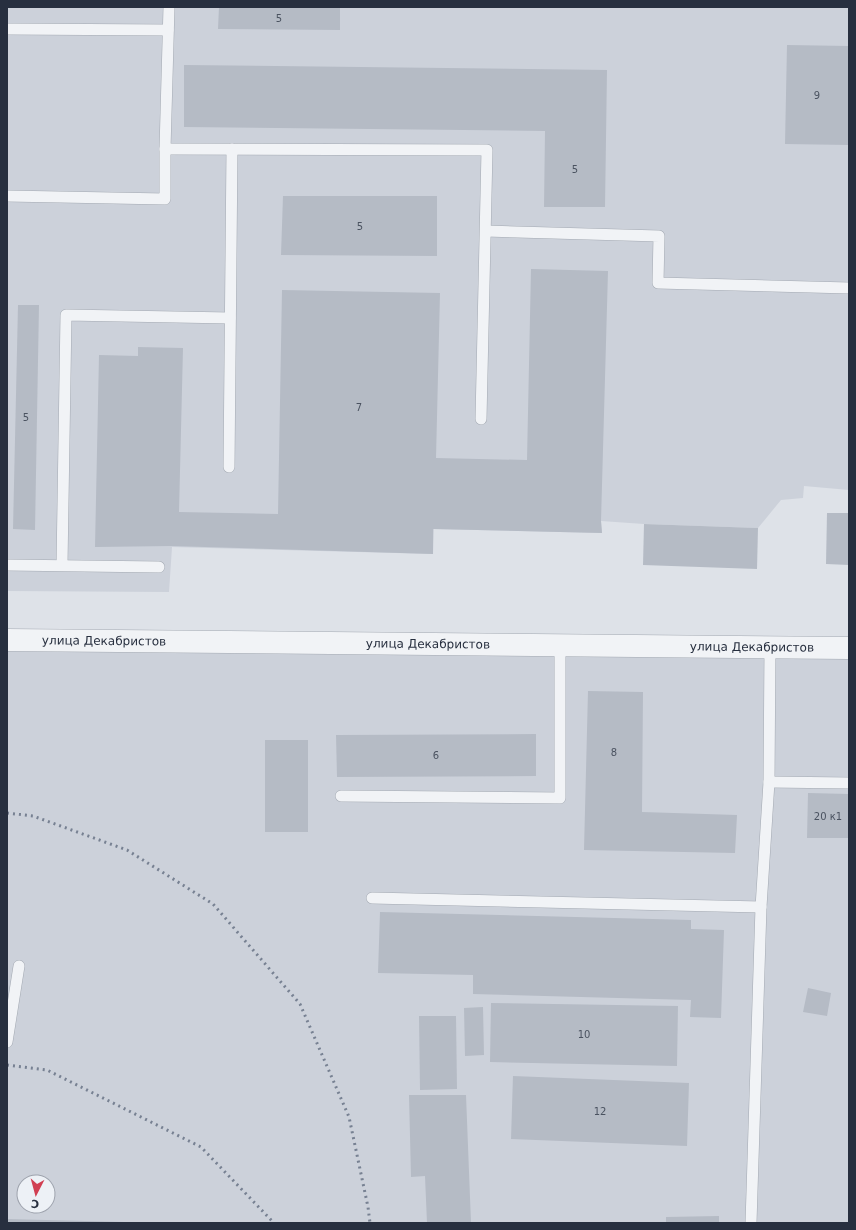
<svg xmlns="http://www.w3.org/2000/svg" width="856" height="1230" viewBox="0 0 856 1230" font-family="'DejaVu Sans',sans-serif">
<rect width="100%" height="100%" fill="#dee2e8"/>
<g fill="#ccd1da" fill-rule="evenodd">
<polygon points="7,7 849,7 849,490 804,486 803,498 781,500 758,528 644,524 601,521 602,533 434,529 433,554 172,547 169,592 7,591"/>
<path d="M7 651 849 656V1223H7ZM24 1182H48V1206H24Z"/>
</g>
<g fill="#b5bbc5">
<polygon points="219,7 340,7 340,30 218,29"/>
<polygon points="787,45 849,46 849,145 785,144"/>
<polygon points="184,65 607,70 605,207 544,207 545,131 184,127"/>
<polygon points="283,196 437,196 437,256 281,255"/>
<polygon points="531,269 608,271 601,521 602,533 433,529 433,554 172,546 95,547 99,355 138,356 138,347 183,348 179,512 278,514 282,290 440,293 436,458 527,460"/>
<polygon points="18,305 39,305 35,530 13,529"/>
<polygon points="827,513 849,513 849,565 826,564"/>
<polygon points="644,524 758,528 757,569 643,565"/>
<polygon points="588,691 643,692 642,812 737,815 735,853 584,850"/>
<polygon points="536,734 536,776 337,777 336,735"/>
<rect x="265" y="740" width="43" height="92"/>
<polygon points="808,793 849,794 849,838 807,838"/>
<polygon points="380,912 691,920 691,929 724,930 721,1018 690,1017 691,1000 473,994 473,975 378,973"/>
<polygon points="808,988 831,993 827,1016 803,1012"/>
<polygon points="491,1003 678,1006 677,1066 490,1062"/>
<polygon points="483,1007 484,1055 465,1056 464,1008"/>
<polygon points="419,1016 456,1016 457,1089 420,1090"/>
<polygon points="513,1076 689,1083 687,1146 511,1139"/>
<polygon points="409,1095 466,1095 471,1223 427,1223 425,1176 411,1177"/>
<polygon points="719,1216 719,1223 666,1223 666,1217"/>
<polygon points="7,1219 124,1222 124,1223 7,1223"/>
</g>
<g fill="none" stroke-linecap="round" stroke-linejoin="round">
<defs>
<g id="service">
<polyline points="7,29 168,30"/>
<polyline points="165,149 487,150 481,419"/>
<polyline points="7,196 165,199 165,149 169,7"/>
<polyline points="486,231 659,236 658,283 849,288"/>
<polyline points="229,467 232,149"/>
<polyline points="7,565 159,567"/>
<polyline points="62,565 66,315 230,318"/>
<polyline points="769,782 849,783"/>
<polyline points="341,796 560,798 560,646"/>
<polyline points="372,898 761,907"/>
<polyline points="7,1042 19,966"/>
<polyline points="751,1223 761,907 769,782 770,647"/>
</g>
<g id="tertiary">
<path id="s1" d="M7 640 849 648"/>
</g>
</defs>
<use href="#service" stroke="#a3a9b2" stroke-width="12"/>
<use href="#tertiary" stroke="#a3a9b2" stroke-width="23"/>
<use href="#service" stroke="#f1f3f6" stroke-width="11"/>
<use href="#tertiary" stroke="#f1f3f6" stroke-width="22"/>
<g stroke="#778192" stroke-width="3" stroke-dasharray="2 4" stroke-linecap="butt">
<polyline points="7,813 33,816 127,850 213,904 300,1004 349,1117 368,1207 370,1223"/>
<polyline points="7,1065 47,1070 201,1147 274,1223"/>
</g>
</g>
<g text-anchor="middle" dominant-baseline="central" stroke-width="3" stroke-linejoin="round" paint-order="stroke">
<g font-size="10" fill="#4a5260">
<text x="279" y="18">5</text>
<text x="817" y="95">9</text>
<text x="575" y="169">5</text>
<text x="360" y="226">5</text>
<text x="359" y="407">7</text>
<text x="26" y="417">5</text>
<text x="614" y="752">8</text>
<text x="436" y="755">6</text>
<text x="828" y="816">20 к1</text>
<text x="584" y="1034">10</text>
<text x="600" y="1111">12</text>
</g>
<g font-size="12" fill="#272f3f" stroke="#edf1f6">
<text stroke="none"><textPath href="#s1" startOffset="97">улица Декабристов</textPath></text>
<text stroke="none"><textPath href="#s1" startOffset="421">улица Декабристов</textPath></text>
<text stroke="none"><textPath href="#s1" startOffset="745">улица Декабристов</textPath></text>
</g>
</g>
<rect width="856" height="1230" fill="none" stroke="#272f3f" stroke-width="16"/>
<g transform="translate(36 1194) rotate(186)"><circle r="19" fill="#edf1f6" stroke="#9ea3ad"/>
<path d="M0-3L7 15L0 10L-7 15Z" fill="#d13f52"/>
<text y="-6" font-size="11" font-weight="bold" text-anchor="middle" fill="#272f3f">С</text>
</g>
</svg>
